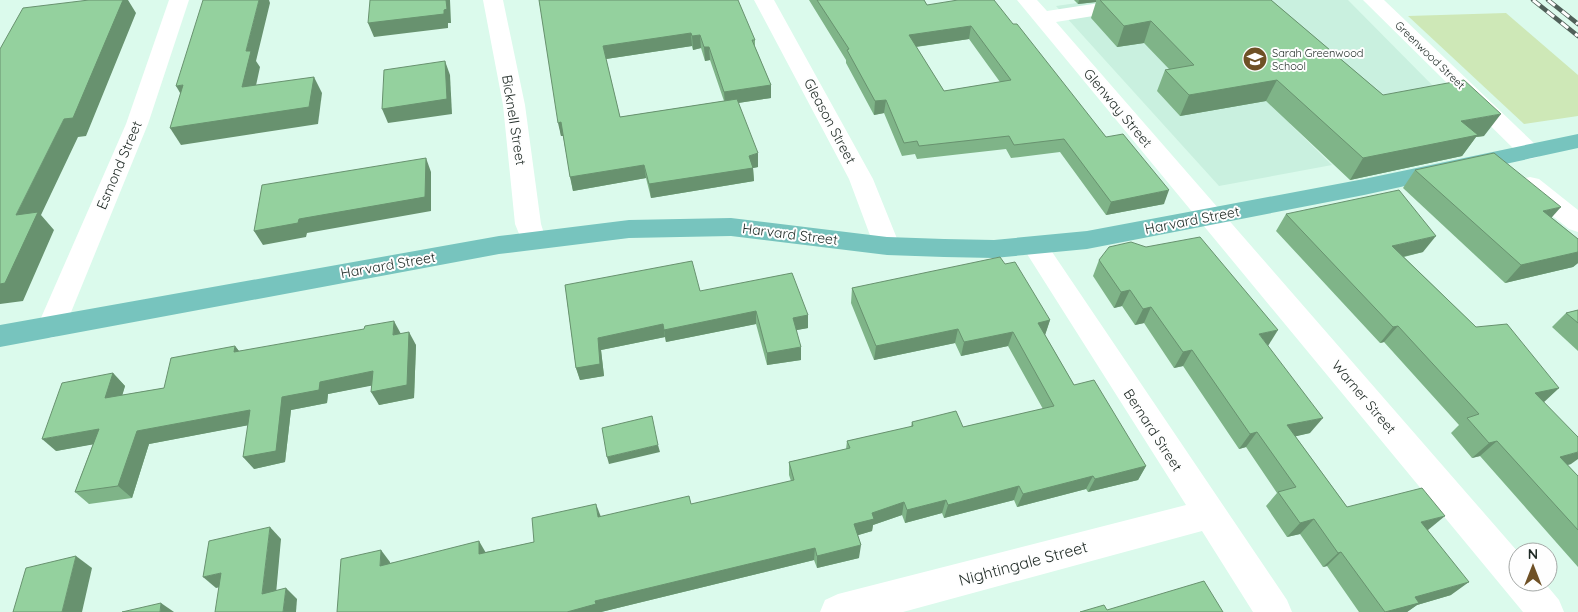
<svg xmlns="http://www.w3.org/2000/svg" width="1578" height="612" viewBox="0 0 1578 612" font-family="Quicksand,sans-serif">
<rect width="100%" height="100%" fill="#dbfaec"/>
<polygon fill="#c9f0df" points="1098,0 1348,0 1443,96 1290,124 1332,165 1219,186 1056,6"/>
<polygon fill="#cee8b7" points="1506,13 1578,75 1578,116 1524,124 1408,16"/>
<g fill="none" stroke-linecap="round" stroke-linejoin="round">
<g fill="#fff" fill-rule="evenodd">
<polygon points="169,0 189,0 148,124 65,327 61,335 51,338 41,335 37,327 126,124"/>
<polygon points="483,0 503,0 525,105 541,224 546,240 542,246 533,249 524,246 515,224 503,105"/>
<polygon points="754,0 774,0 873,179 900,246 896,252 887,255 878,252 874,246 849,179"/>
<polygon points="1017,0 1037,0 1047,11 1119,0 1165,0 1162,4 1155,6 1056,22 1518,552 1518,582 1544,582 1559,600 1564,612 1523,612"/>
<polygon points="1363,0 1384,0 1538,147 1542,152 1538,157 1530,159 1522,157"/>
<polygon points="1530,177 1539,179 1578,210 1578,232 1569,229 1521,191 1518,185 1521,179"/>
<polygon points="1035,237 1044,240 1287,600 1292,612 1253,612 1202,531 903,612 820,612 825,600 838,594 1186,505 1022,246 1026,240"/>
</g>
<polygon fill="#77c4be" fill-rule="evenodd" points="1578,134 1578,148 1364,195 1087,249 994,258 944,257 887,255 731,236 629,238 499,254 0,347 0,325 499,236 629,220 731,218 887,237 944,239 994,240 1087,231 1364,179"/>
<defs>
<g id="rail">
<polyline points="1533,0 1578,36"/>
<polyline points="1548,0 1578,24"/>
</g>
</defs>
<use href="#rail" stroke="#506059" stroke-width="4.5"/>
<use href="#rail" stroke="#fefefe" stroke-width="3" stroke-dasharray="9" stroke-linecap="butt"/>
</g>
<g fill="#7fb488" fill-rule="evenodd">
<path d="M539 0 755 40V47L771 85V98L738 103 758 167 753 168 754 181 651 198 646 178 573 191 563 136H561ZM692 46 693 50 701 48 705 61 710 60 724 101 620 117 606 59Z"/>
<path d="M809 0H924L927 5 1013 24 1106 137 1164 204 1106 215 1060 152 1011 158 1006 149 917 159 915 154 902 156 884 113 874 115 846 63V60ZM969 39 1000 82 944 91 916 47Z"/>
<polygon points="1074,0 1271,0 1383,95 1484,136 1476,137 1462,156 1350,180 1266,101 1180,116 1157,91 1165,70 1169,69 1144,43 1117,47 1091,18 1096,2 1078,4"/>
<polygon points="1415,170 1551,217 1578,239 1578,263 1573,267 1505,283 1403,188"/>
<polygon points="1286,214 1423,252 1404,257 1476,327 1559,388 1543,402 1571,464 1567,465 1578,476 1578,567 1480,456 1472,458 1451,433 1459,425 1384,342 1380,343 1276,231"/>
<polygon points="1099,260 1268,346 1310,433 1295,436 1347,507 1428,530 1451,595 1417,605 1407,612 1359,612 1327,566 1323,567 1300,534 1287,537 1266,506 1277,493 1246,447 1239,449 1183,366 1174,368 1144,323 1135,325 1122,306 1114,308 1093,276"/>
<polygon points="1005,264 1050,320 1045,335 1074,385 1146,466 1138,480 1088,492 1086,489 1017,507 1014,500 944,518 942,513 905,523 902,515 873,525 872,531 858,535 859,558 817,568 814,560 601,612 337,612 390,562 390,563 486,552 534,542 791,481 789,475 789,462 846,449 847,441 911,427 912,422 963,427 1043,409 1008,346 961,356 955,343 874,360 851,303 852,288"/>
<polygon points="565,285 700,291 808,315 808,328 796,330 801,360 767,365 756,324 666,342 665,337 601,350 604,376 580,380 576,368"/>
<polygon points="1578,310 1578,351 1552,327 1566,313"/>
<polygon points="401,334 416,345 414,398 379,405 372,385 328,394 327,403 291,410 285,462 254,469 248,425 149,444 132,498 89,504 75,492 93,444 56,451 113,373 125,386 122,395 164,388 235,346 239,351"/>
</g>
<g fill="#68926f">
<polygon points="123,0 128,0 136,13 86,136 78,137 41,215 54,230 23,301 0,304 0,284 16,215"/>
<polygon points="259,0 269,0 270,3 256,61 260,67 252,104 242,87 246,51"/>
<polygon points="446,0 450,0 451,23 448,23 448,28 374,37 368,23 444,10"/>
<polygon points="1079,0 1096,0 1096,2 1078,4"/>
<polygon points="1151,21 1144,43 1117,47 1124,26"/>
<polygon points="971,26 969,39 907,48 909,35"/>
<polygon points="691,33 692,46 606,59 603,46"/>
<polygon points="700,35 701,48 693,50 692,36"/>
<polygon points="704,47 709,47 710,60 705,61"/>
<polygon points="445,61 450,75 452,114 388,123 382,109"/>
<polygon points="314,77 322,93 318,124 181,145 170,128"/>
<polygon points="1277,80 1266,101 1180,116 1189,95"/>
<polygon points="183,85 186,103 176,86"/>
<polygon points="771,85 771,98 725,105 724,92"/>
<polygon points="886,100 884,113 874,115 875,101"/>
<polygon points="1501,114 1484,136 1476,137 1462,156 1350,180 1363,158 1461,121"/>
<polygon points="561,122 564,136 561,136 558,123"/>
<polygon points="758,153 758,167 753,168 754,181 651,198 649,184 749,156"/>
<polygon points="426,158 431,172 431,211 307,233 306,237 263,245 254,231 299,219"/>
<polygon points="644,165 646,178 573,191 570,177"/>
<polygon points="1169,190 1164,204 1106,215 1111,202"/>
<polygon points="1561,207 1545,225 1543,211"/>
<polygon points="1436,236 1423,252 1380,262 1392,246"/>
<polygon points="1578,252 1578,263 1573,267 1505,283 1521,265"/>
<polygon points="1130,290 1122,306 1114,308 1121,292"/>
<polygon points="1151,307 1144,323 1135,325 1143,309"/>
<polygon points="756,311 756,324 666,342 664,330"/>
<polygon points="808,315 808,328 792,331 793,318"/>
<polygon points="1050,320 1045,335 1033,337 1038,323"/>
<polygon points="394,321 401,334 393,335"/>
<polygon points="663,324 665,337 601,350 604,376 580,380 576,368 598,338"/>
<polygon points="1398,326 1384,342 1380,343 1393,327"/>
<polygon points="958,329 955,343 874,360 876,346"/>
<polygon points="1278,330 1268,346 1259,334"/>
<polygon points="409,332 416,345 414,398 379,405 371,392"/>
<polygon points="1013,332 1008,346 961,356 964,342"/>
<polygon points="235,346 245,359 234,352"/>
<polygon points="801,347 801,360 767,365 767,353"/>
<polygon points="1192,350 1183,366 1174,368 1183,352"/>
<polygon points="373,371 380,384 328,394 327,403 291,410 285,462 254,469 243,457 282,397 320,382"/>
<polygon points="113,373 125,386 118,410 105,398"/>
<polygon points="1559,388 1542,404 1535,393"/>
<polygon points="250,410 260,423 149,444 132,498 118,486 137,431"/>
<polygon points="1323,418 1310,433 1276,441 1287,425"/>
<polygon points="99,429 112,441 56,451 42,439"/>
<polygon points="1257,432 1246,447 1239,449 1250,434"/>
<polygon points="1497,441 1480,456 1472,458 1489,443"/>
<polygon points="658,445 660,452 609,464 607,457"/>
<polygon points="1578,452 1578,459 1571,464 1541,472 1560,457"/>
<polygon points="1146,466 1138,480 1088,492 1095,479"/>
<polygon points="1093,476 1086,489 1017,507 1023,494"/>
<polygon points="1019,486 1014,500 944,518 948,505"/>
<polygon points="946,500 942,513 905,523 907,510"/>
<polygon points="904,502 902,515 873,525 872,531 852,537 854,524 872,513"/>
<polygon points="596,504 601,517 598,517"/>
<polygon points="1445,516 1428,530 1405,536 1421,522"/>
<polygon points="1314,519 1300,534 1287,537 1300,523"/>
<polygon points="270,527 281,539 275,605 262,594"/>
<polygon points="479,541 486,553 479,554"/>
<polygon points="861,545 859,558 817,568 817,556"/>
<polygon points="815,548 814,560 601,612 567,612 595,601"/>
<polygon points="381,550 390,562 390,578 380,566"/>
<polygon points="1341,552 1327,566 1323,567 1338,553"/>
<polygon points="76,556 92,568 82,612 62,612"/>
<polygon points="221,573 234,584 216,588 203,577"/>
<polygon points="1469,582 1451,595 1417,605 1407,612 1387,612 1415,597"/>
<polygon points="286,588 297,599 296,612 283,612"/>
<polygon points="161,603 174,612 160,612"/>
</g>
<g fill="#94d19e" stroke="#68926f" fill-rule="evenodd">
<polygon points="89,0 123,0 73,118 64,119 16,215 38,212 5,283 0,284 0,49 23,8"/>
<polygon points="203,0 259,0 246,51 251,51 242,87 314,77 309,107 170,128 183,85 176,86"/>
<polygon points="370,0 446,0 447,9 444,10 444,14 368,23"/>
<polygon points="539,0 738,0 755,40 752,40 771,85 724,92 709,47 704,47 700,35 692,36 691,33 603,46 620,117 737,99 758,153 749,156 753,168 649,184 644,165 570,177 561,122 558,123"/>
<path d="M817 0H924L927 5 958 0H994L1013 24H1017L1106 137 1123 134 1169 190 1111 202 1064 139 1014 145 1009 136 919 146 917 141 904 143 886 100 875 101 847 50 849 49ZM971 26 1011 80 944 91 909 35Z"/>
<polygon points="1100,0 1271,0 1383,95 1464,80 1501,114 1461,121 1478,135 1363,158 1277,80 1189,95 1165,70 1194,65 1151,21 1124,26"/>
<polygon points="445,61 447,99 382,109 384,70"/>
<polygon points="1494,153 1561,207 1543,211 1578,239 1578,252 1521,265 1415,170"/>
<polygon points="426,158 425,197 299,219 298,223 254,231 262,185"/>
<polygon points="1399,190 1436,236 1392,246 1476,327 1507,324 1559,388 1535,393 1578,437 1578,452 1560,457 1578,476 1578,530 1497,441 1489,443 1467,418 1479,414 1398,326 1393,327 1286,214"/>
<polygon points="1200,237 1278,330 1259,334 1323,418 1287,425 1347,507 1422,488 1445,516 1421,522 1469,582 1415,597 1419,603 1385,612 1341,552 1338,553 1314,519 1300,523 1278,492 1296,487 1257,432 1250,434 1192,350 1183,352 1151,307 1143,309 1130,290 1121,292 1099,260 1109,247 1131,242 1146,247"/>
<polygon points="1000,257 1005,264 1015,262 1050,320 1038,323 1074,385 1094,380 1146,466 1095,479 1093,476 1023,494 1019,486 948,505 946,500 907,510 904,502 872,513 874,519 854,524 861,545 817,556 815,548 595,601 596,604 567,612 337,612 341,559 381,550 380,566 479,541 479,554 534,542 532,518 596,504 598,517 689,496 691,504 794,480 789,462 850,448 847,441 913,426 912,422 956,411 963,427 1054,406 1013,332 964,342 958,329 876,346 852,288"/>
<polygon points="692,261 700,291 792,273 808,315 793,318 801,347 767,353 756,311 664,330 663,324 598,338 600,364 576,368 565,285"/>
<polygon points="1578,310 1578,323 1566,313"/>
<polygon points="394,321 393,335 409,332 407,385 371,392 373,371 320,382 319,390 282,397 276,451 243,457 250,410 137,431 118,486 75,492 99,429 42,439 62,383 113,373 105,398 164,388 171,358 235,346 234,352 364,329 365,326"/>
<polygon points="652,416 658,445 607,457 602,428"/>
<polygon points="270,527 262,594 286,588 283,612 215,612 221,573 203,577 209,541"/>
<polygon points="76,556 62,612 13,612 26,568"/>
<polygon points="1204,581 1223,612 1080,612 1104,605 1107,610"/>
<polygon points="161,603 160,612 122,612"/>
</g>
<defs>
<symbol id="school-disc" viewBox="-11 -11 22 22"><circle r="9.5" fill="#6f5126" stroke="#fefefe"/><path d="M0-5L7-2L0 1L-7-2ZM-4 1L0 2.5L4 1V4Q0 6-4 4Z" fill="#fff"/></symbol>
</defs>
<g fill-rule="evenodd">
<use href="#school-disc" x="1241" y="45" width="28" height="28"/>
</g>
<g text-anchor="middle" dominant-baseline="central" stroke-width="4" stroke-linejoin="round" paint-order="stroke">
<g font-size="11" fill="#1f2a25" stroke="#fefefe" text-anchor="start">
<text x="1272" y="53">Sarah Greenwood<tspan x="1272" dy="13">School</tspan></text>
</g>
<g font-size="11" fill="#1f2a25" stroke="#fefefe">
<text transform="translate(1430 55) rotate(44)">Greenwood Street</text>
</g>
<g font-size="14" fill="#1f2a25" stroke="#fefefe">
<text transform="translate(1118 108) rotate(50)">Glenway Street</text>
<text transform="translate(514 120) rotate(81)">Bicknell Street</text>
<text transform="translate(830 121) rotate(62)">Gleason Street</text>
<text transform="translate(119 165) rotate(-67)">Esmond Street</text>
<text transform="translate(1192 220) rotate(-11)">Harvard Street</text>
<text transform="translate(790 234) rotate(7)">Harvard Street</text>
<text transform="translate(388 265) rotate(-10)">Harvard Street</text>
<text transform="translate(1364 397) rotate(50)">Warner Street</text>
<text transform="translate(1153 430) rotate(57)">Bernard Street</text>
</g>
<g font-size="16" fill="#1f2a25" stroke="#fefefe">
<text transform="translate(1023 563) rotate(-15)">Nightingale Street</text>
</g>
</g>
<g transform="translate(1533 567)"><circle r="24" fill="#fefefe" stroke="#a5a9a7"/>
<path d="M0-4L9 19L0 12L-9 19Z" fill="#6f5126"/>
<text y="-8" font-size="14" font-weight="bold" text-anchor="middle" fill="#1f2a25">N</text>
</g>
</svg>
